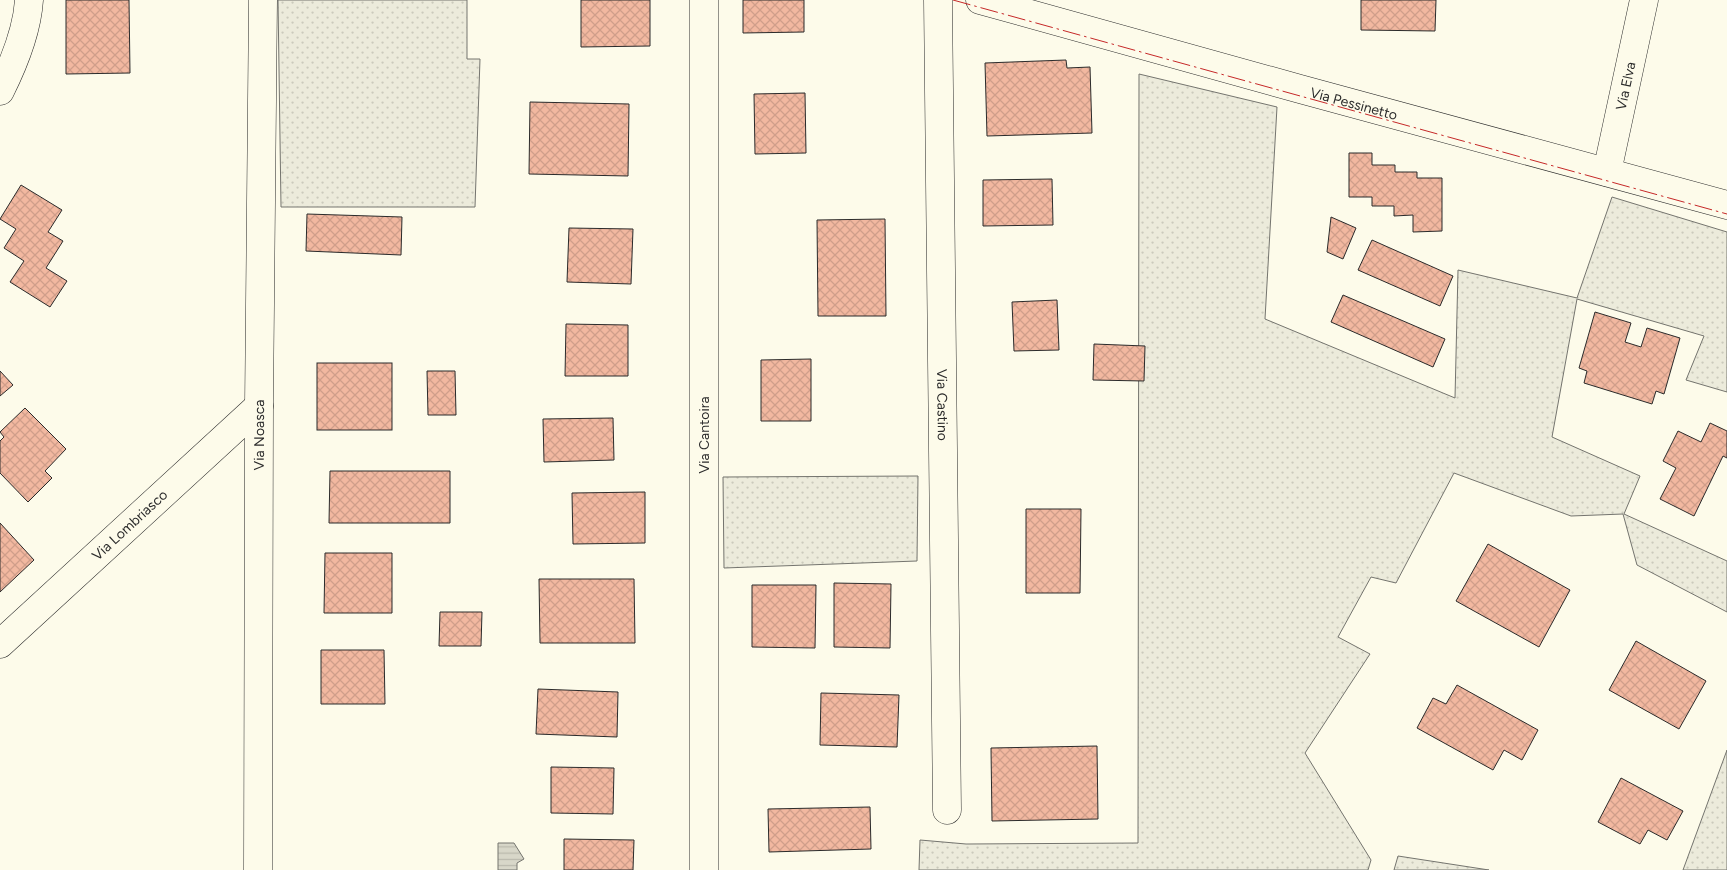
<svg xmlns="http://www.w3.org/2000/svg" width="1727" height="870" viewBox="0 0 1727 870" font-family="Figtree,sans-serif">
<defs>
<pattern id="grass-dots" width="8" height="8" patternUnits="userSpaceOnUse" patternTransform="scale(1.25)"><rect width="8" height="8" fill="#ecebdb"/><path d="M2 2h.1M6 6h.1" fill="none" stroke="#cbcabc" stroke-width="1.8" stroke-linecap="round"/></pattern>
<pattern id="water-rules" width="6" height="5" patternUnits="userSpaceOnUse" patternTransform="scale(1.25)"><rect width="6" height="5" fill="#d8d7c9"/><path d="M0 2.5h6" fill="none" stroke="#bab9ad"/></pattern>
<pattern id="building-cross-hatch" width="8" height="8" patternUnits="userSpaceOnUse" patternTransform="scale(1.25)"><rect width="8" height="8" fill="#f2b8a0"/><path d="M0 0l8 8M0 8l8-8" fill="none" stroke="#d09e8a"/></pattern>
</defs>
<rect width="100%" height="100%" fill="#fdfbea"/>
<g fill="url(#grass-dots)" stroke="#74746e">
<polygon points="278,0 467,0 467,59 480,59 475,207 281,207"/>
<polygon points="1139,74 1277,107 1265,319 1455,398 1458,270 1577,298 1612,197 1727,232 1727,392 1686,380 1704,336 1577,299 1552,437 1640,476 1624,514 1727,561 1727,612 1637,565 1623,514 1571,516 1454,473 1396,583 1371,577 1338,637 1370,654 1305,753 1371,860 1368,870 919,870 920,840 966,844 1138,843"/>
<polygon points="918,476 917,561 724,568 723,477"/>
<polygon points="1727,750 1727,870 1683,870"/>
<polygon points="1398,856 1489,870 1394,870"/>
</g>
<polygon fill="url(#water-rules)" stroke="#74746e" points="498,843 514,843 524,859 517,863 517,870 498,870"/>
<g fill="url(#building-cross-hatch)" stroke="#2b2b2b">
<polygon points="66,0 129,0 130,73 66,74"/>
<polygon points="581,0 650,0 650,46 581,47"/>
<polygon points="743,0 804,0 804,32 743,33"/>
<polygon points="1361,0 1436,0 1435,31 1361,30"/>
<polygon points="1066,60 1067,68 1090,67 1092,133 987,136 985,63"/>
<polygon points="805,93 806,153 755,154 754,94"/>
<polygon points="530,102 629,104 628,176 529,174"/>
<polygon points="1349,153 1372,153 1372,165 1395,165 1395,172 1417,172 1417,178 1442,178 1442,231 1413,232 1413,215 1394,216 1394,206 1372,206 1372,197 1349,197"/>
<polygon points="1052,179 1053,225 983,226 983,180"/>
<polygon points="21,185 62,210 48,232 63,241 46,268 67,281 50,307 10,282 24,261 4,248 16,229 0,219"/>
<polygon points="307,214 402,217 401,255 306,251"/>
<polygon points="1331,217 1356,228 1343,259 1327,252"/>
<polygon points="885,219 886,316 818,316 817,220"/>
<polygon points="569,228 633,229 631,284 567,282"/>
<polygon points="1372,240 1453,276 1440,306 1358,270"/>
<polygon points="1343,295 1445,339 1433,367 1331,322"/>
<polygon points="1057,300 1059,350 1014,351 1012,302"/>
<polygon points="1595,312 1631,323 1625,342 1641,347 1647,328 1680,338 1664,394 1656,391 1652,404 1584,383 1587,371 1579,368"/>
<polygon points="566,324 628,325 628,376 565,376"/>
<polygon points="1094,344 1145,346 1144,381 1093,380"/>
<polygon points="811,359 811,421 761,421 761,360"/>
<rect x="317" y="363" width="75" height="67"/>
<polygon points="0,371 13,385 0,396"/>
<polygon points="427,371 455,371 456,415 428,415"/>
<polygon points="25,408 66,449 45,471 52,478 28,502 0,473 0,441 4,437 0,432"/>
<polygon points="613,418 614,460 544,462 543,419"/>
<polygon points="1710,423 1727,431 1727,458 1723,456 1694,516 1660,499 1676,468 1663,461 1678,431 1701,442"/>
<polygon points="330,471 450,471 450,523 329,523"/>
<polygon points="645,492 645,543 573,544 572,493"/>
<polygon points="1026,509 1081,509 1080,593 1026,593"/>
<polygon points="0,523 34,560 0,592"/>
<polygon points="1488,544 1570,590 1539,647 1456,601"/>
<polygon points="325,553 392,553 392,613 324,613"/>
<polygon points="539,579 634,579 635,643 540,643"/>
<polygon points="834,583 891,584 890,648 834,647"/>
<polygon points="752,585 816,585 815,648 752,647"/>
<polygon points="440,612 482,612 481,646 439,646"/>
<polygon points="1636,641 1706,681 1679,729 1609,690"/>
<polygon points="321,650 384,650 385,704 321,704"/>
<polygon points="1457,685 1538,730 1522,760 1504,750 1493,770 1417,728 1433,698 1446,704"/>
<polygon points="538,689 618,692 617,737 536,734"/>
<polygon points="821,693 899,695 897,747 820,745"/>
<polygon points="1097,746 1098,819 992,821 991,748"/>
<polygon points="551,767 614,768 613,814 551,813"/>
<polygon points="1621,778 1683,811 1667,840 1648,830 1640,844 1598,822"/>
<polygon points="870,807 871,849 769,852 768,809"/>
<polygon points="564,839 634,840 633,870 564,870"/>
</g>
<g fill="none" stroke-linecap="round" stroke-linejoin="round">
<defs>
<g id="minor">
<polyline points="704,0 704,870"/>
<path id="s1" d="M938 0 947 810"/>
<path id="s2" d="M980 0 1300 89 1727 205"/>
<path d="M0 91C14 63 27 32 29 0"/>
<path id="s3" d="M1607 172 1644 0"/>
<path id="s4" d="M0 644 259 406"/>
<path id="s5" d="M258 870 259 406 263 0"/>
</g>
</defs>
<use href="#minor" stroke="#2b2b2b" stroke-width="29"/>
<use href="#minor" stroke="#fdfbea" stroke-width="28"/>
<polyline stroke="#c62828" stroke-width="1" stroke-dasharray="18 4 2.5 4" stroke-linecap="butt" points="953,0 1727,214"/>
</g>
<g text-anchor="middle" dominant-baseline="central" stroke-width="4" stroke-linejoin="round" paint-order="stroke">
<g font-size="14" fill="#2b2b2b" stroke="#fdfbea">
<text stroke="none"><textPath href="#s3" startOffset="88">Via Elva</textPath></text>
<text stroke="none"><textPath href="#s2" startOffset="388">Via Pessinetto</textPath></text>
<text stroke="none"><textPath href="#s1" startOffset="405">Via Castino</textPath></text>
<text stroke="none"><textPath href="#s5" startOffset="435">Via Noasca</textPath></text>
<text transform="translate(704 435) rotate(-90)">Via Cantoira</text>
<text stroke="none"><textPath href="#s4" startOffset="176">Via Lombriasco</textPath></text>
</g>
</g>
</svg>
